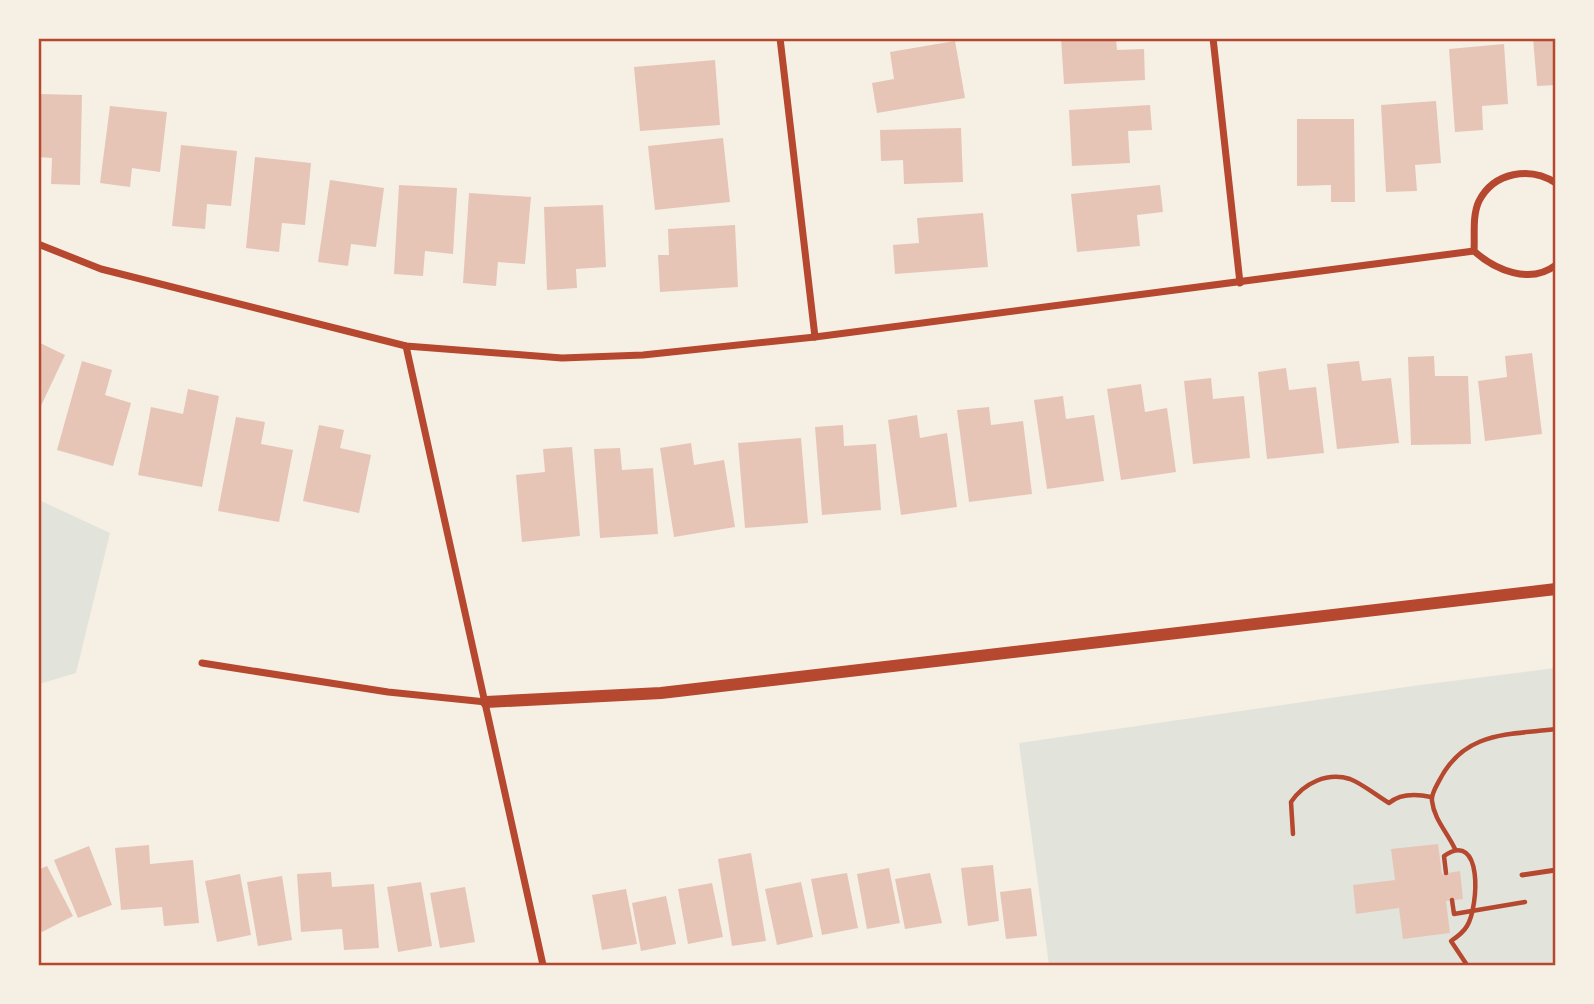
<svg xmlns="http://www.w3.org/2000/svg" width="1594" height="1004" viewBox="0 0 1594 1004" font-family="Jost,sans-serif">
<rect width="100%" height="100%" fill="#f6efe4"/>
<g fill="#e2e4dc">
<polygon points="39,500 110,533 76,673 39,684"/>
<polygon points="1555,668 1555,965 1049,965 1019,743 1420,685"/>
</g>
<g fill="#e6c5b7">
<polygon points="1061,38 1116,38 1117,50 1144,49 1145,80 1064,84"/>
<polygon points="1533,38 1556,38 1556,85 1537,86"/>
<polygon points="955,41 965,98 877,113 872,83 894,79 890,52"/>
<polygon points="1504,44 1508,104 1482,106 1483,130 1455,132 1449,49"/>
<polygon points="715,60 720,125 640,131 634,67"/>
<polygon points="38,94 82,95 80,185 51,184 52,158 38,157"/>
<polygon points="1436,101 1441,163 1415,165 1417,191 1386,192 1381,105"/>
<polygon points="1150,105 1152,130 1128,131 1130,163 1072,166 1069,110"/>
<polygon points="110,106 167,112 160,172 132,168 130,187 100,183"/>
<polygon points="1297,119 1354,119 1355,202 1331,202 1331,185 1297,186"/>
<polygon points="961,128 963,182 904,184 903,160 881,161 880,130"/>
<polygon points="723,138 730,202 655,210 648,146"/>
<polygon points="181,145 237,151 231,206 207,204 205,229 172,226"/>
<polygon points="255,157 311,163 305,225 282,223 279,252 246,248"/>
<polygon points="330,180 384,188 376,247 351,244 348,266 318,262"/>
<polygon points="399,185 457,188 453,254 425,251 423,276 394,274"/>
<polygon points="1160,185 1163,212 1137,215 1140,246 1077,252 1071,194"/>
<polygon points="469,193 531,197 525,264 498,262 496,286 463,283"/>
<polygon points="603,205 606,267 576,269 577,288 547,290 544,207"/>
<polygon points="983,213 988,267 895,274 893,245 919,243 917,218"/>
<polygon points="735,225 738,287 660,292 658,255 669,255 668,229"/>
<polygon points="38,342 65,355 38,412"/>
<polygon points="1532,353 1542,434 1485,441 1478,381 1507,377 1505,356"/>
<polygon points="1434,356 1435,376 1468,376 1471,444 1411,445 1408,357"/>
<polygon points="82,361 112,370 105,395 131,403 113,466 57,450"/>
<polygon points="1359,361 1362,381 1391,378 1399,443 1337,449 1327,364"/>
<polygon points="1286,368 1289,390 1316,387 1324,453 1267,459 1258,372"/>
<polygon points="1211,378 1213,399 1244,396 1250,458 1193,464 1184,381"/>
<polygon points="1141,384 1145,412 1167,408 1176,472 1121,480 1107,389"/>
<polygon points="188,389 219,396 202,487 138,475 151,407 183,414"/>
<polygon points="1063,396 1066,419 1094,415 1104,481 1047,489 1034,400"/>
<polygon points="989,407 991,425 1023,421 1032,494 969,502 957,410"/>
<polygon points="917,415 920,438 947,433 957,507 901,515 888,420"/>
<polygon points="236,417 265,422 261,444 293,450 279,522 218,511"/>
<polygon points="319,425 344,430 340,448 371,455 359,513 303,501"/>
<polygon points="843,425 844,446 876,444 881,510 822,515 815,427"/>
<polygon points="801,438 808,523 745,528 738,443"/>
<polygon points="691,443 694,465 724,460 735,527 674,537 660,448"/>
<polygon points="572,447 580,536 522,542 516,475 545,472 543,449"/>
<polygon points="620,448 622,470 653,468 658,534 600,538 594,449"/>
<polygon points="1438,844 1442,874 1460,871 1463,899 1446,901 1450,933 1403,939 1399,908 1356,914 1353,885 1395,880 1391,849"/>
<polygon points="149,845 150,864 193,860 199,923 164,926 162,907 121,910 115,848"/>
<polygon points="89,846 112,905 78,918 54,860"/>
<polygon points="751,853 766,941 732,946 718,859"/>
<polygon points="993,865 999,921 968,926 961,868"/>
<polygon points="47,866 73,916 42,932 38,926 38,870"/>
<polygon points="889,868 900,923 867,929 857,874"/>
<polygon points="331,872 332,887 374,884 379,948 344,950 342,929 301,932 297,874"/>
<polygon points="847,873 858,928 822,935 811,879"/>
<polygon points="930,873 942,923 905,929 895,879"/>
<polygon points="240,874 251,935 217,942 205,881"/>
<polygon points="282,876 292,940 258,946 247,882"/>
<polygon points="421,882 432,946 398,952 387,887"/>
<polygon points="801,882 813,937 777,945 765,889"/>
<polygon points="712,883 723,937 688,944 678,889"/>
<polygon points="465,887 475,942 440,948 430,893"/>
<polygon points="1031,888 1037,936 1006,939 1000,892"/>
<polygon points="626,889 637,944 602,950 592,895"/>
<polygon points="666,896 676,944 641,951 632,903"/>
</g>
<g fill="none" stroke-linecap="round" stroke-linejoin="round">
<g stroke="#b5482f" stroke-width="4.5">
<path d="M1293 834 1291 802C1304 783 1327 772 1350 779 1363 784 1377 796 1389 803 1401 793 1417 794 1431 797"/>
<path d="M1455 849C1447 832 1434 819 1432 801 1431 794 1436 787 1439 781 1464 731 1508 735 1556 729"/>
<path d="M1446 873 1444 856C1483 829 1479 906 1467 926 1463 933 1457 937 1451 941L1467 965"/>
<polyline points="1452,900 1454,914 1525,902"/>
</g>
<polyline stroke="#b5482f" stroke-width="5" points="1522,875 1556,870"/>
<g stroke="#b5482f" stroke-width="7">
<polyline points="780,38 815,337"/>
<polyline points="1213,38 1240,283"/>
<path d="M1556 183C1530 166 1494 172 1479 201 1472 216 1475 235 1474 251 1495 270 1530 285 1556 265"/>
<polyline points="38,244 101,269 406,346 562,358 643,355 815,337 1474,251"/>
<polyline points="406,346 543,965"/>
<polyline points="202,663 388,692 486,702"/>
</g>
<polyline stroke="#b5482f" stroke-width="12" points="486,702 661,693 1556,589"/>
</g>
<rect width="1594" height="1004" fill="none" stroke="#f6efe4" stroke-width="80"/>
<rect x="40" y="40" width="1514" height="924" fill="none" stroke="#b5482f" stroke-width="2.5"/>
</svg>
